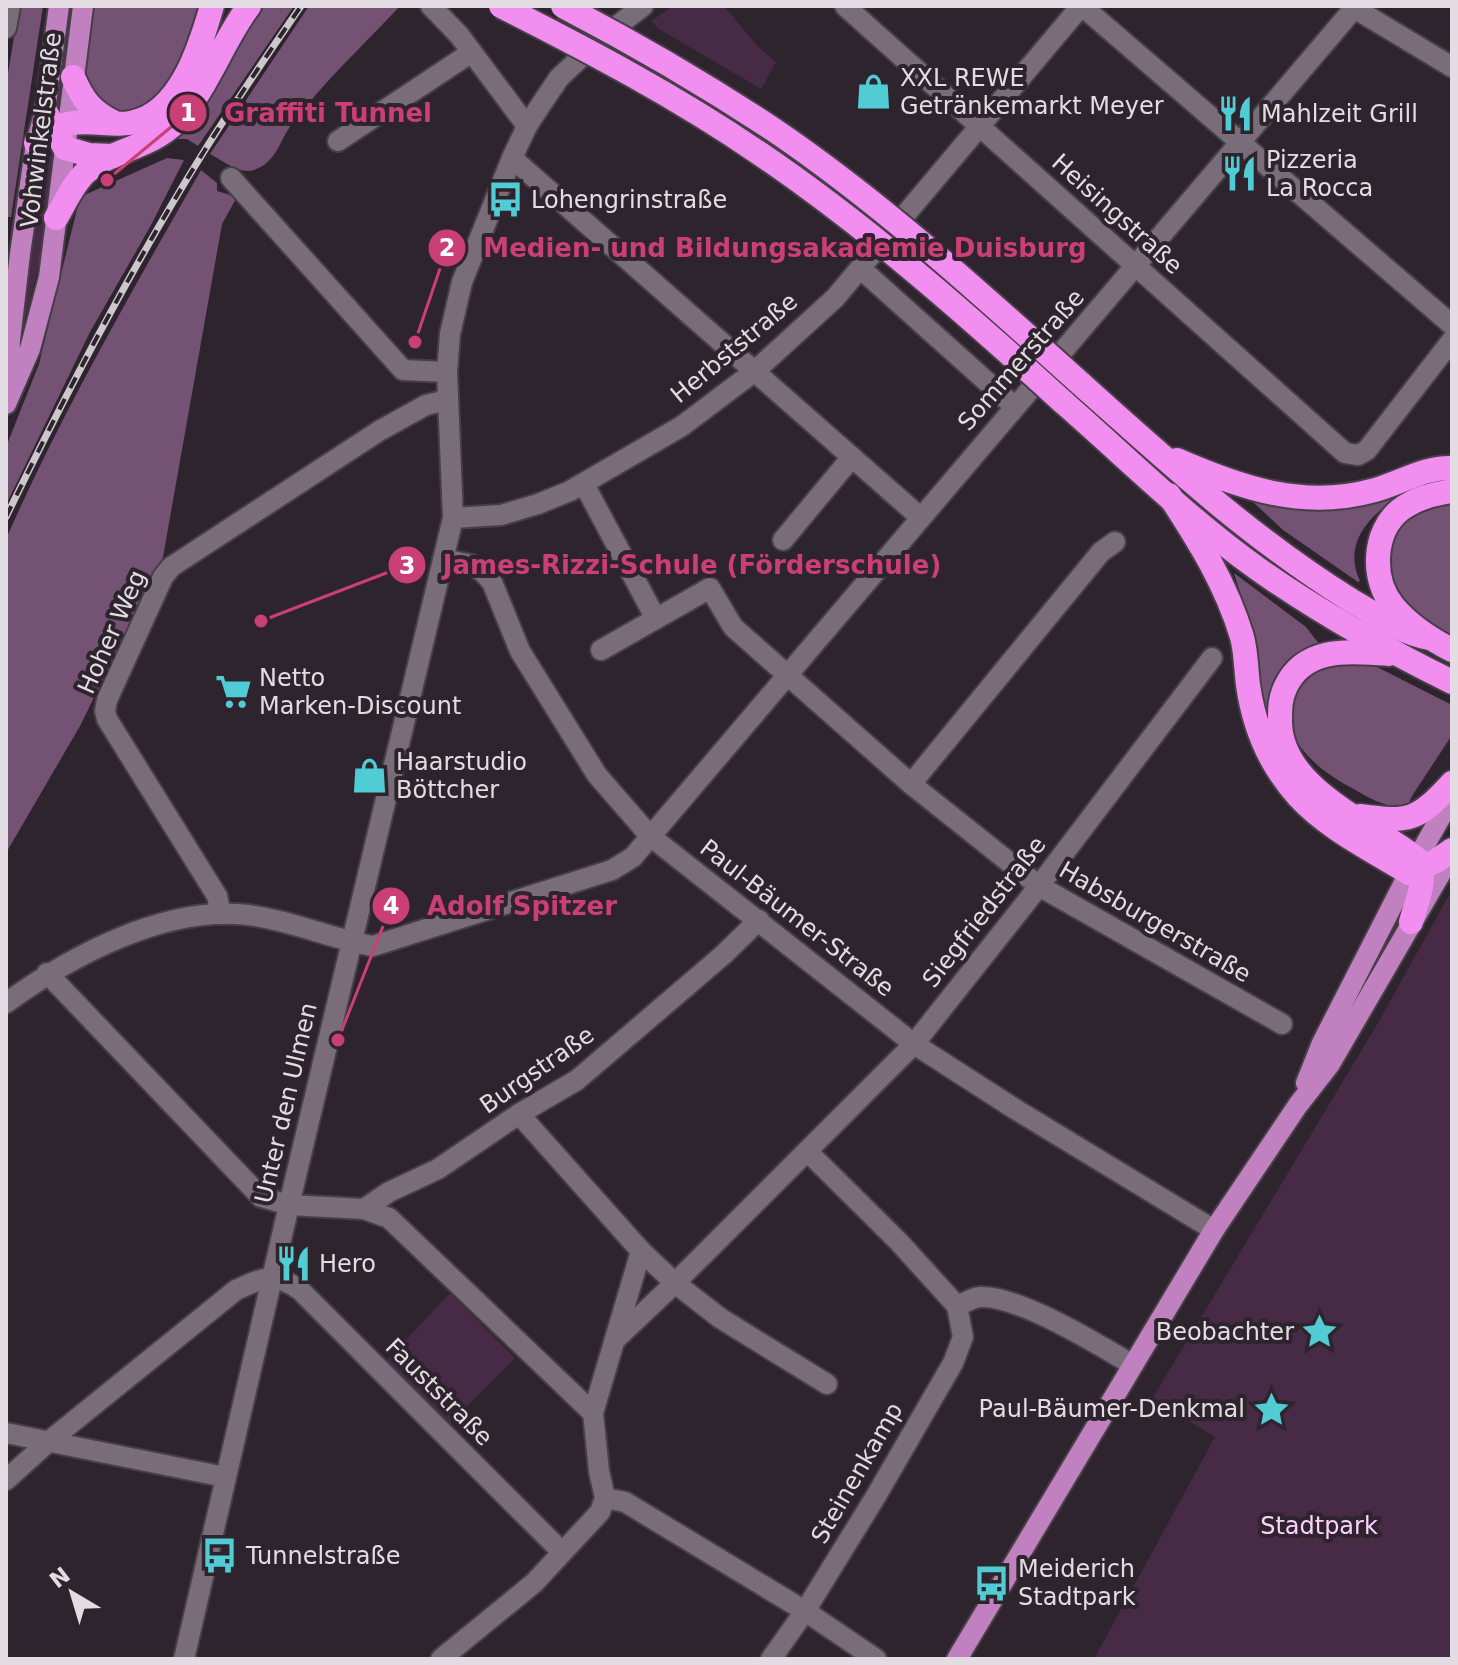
<svg xmlns="http://www.w3.org/2000/svg" width="1458" height="1665" viewBox="0 0 1458 1665" font-family="'DejaVu Sans',sans-serif">
<rect width="100%" height="100%" fill="#2e242d"/>
<g fill="#472b46">
<polygon points="71,6 75,6 61,113 58,114 57,105"/>
<polygon points="673,6 724,6 759,48 776,62 761,89 659,29 651,21"/>
<polygon points="45,151 51,154 54,161 40,259 20,342 17,342"/>
<polygon points="1452,890 1452,1659 1094,1659 1215,1437 1152,1399 1378,1023"/>
<polygon points="450,1293 515,1358 450,1423 387,1360"/>
</g>
<g fill="#745273">
<polygon points="19,6 43,6 11,217 6,217 6,86"/>
<path d="M94 6H200C188 42 164 122 112 112 101 110 87 92 85 80 83 71 92 19 94 6Z"/>
<polygon points="261,6 294,6 198,146 187,139 175,139 182,131"/>
<path d="M309 6H400C364 45 324 81 292 124 279 141 277 162 254 170 240 175 222 160 210 154Z"/>
<polygon points="167,158 184,160 150,227 90,332 6,505 6,447 39,364 80,197"/>
<path d="M201 170 217 183V191L237 197 222 224 163 557 80 726 6 853V539C62 412 132 291 201 170Z"/>
<path d="M1410 487 1413 489C1377 507 1340 539 1360 581L1358 582 1283 530 1251 500 1274 504Z"/>
<polygon points="1452,502 1452,637 1408,613 1384,570 1389,538 1412,511"/>
<polygon points="1234,573 1306,627 1320,645 1268,727 1248,617"/>
<path d="M1354 661 1373 665 1452 705V735L1412 796 1407 807C1385 808 1369 798 1350 787 1311 766 1266 727 1305 682 1317 667 1336 662 1354 661Z"/>
</g>
<g fill="none" stroke-linecap="round" stroke-linejoin="round">
<defs>
<g id="minor">
<polyline points="431,6 459,35 527,126"/>
<polyline points="845,6 1345,453 1358,455 1367,450 1452,340"/>
<polyline points="1082,6 1452,325"/>
<polyline points="1354,8 1452,67"/>
<polyline points="6,28 10,6"/>
<polyline points="338,141 472,52"/>
<polyline points="512,158 920,517"/>
<polyline points="231,178 403,370 447,372"/>
<polyline points="860,268 1014,406"/>
<polyline points="584,484 656,619"/>
<polyline points="453,518 501,515 538,504 570,491 682,426 755,371 835,298 1081,6"/>
<polyline points="783,540 852,457"/>
<polyline points="443,559 472,565 484,573 492,582 520,651 597,775 650,836 914,1044 1015,1109 1214,1230"/>
<polyline points="601,650 710,588 733,627 911,784 1039,886 1282,1024"/>
<polyline points="911,784 1101,552 1115,542"/>
<polyline points="221,914 217,896 107,719 105,711 107,700 163,577 171,567 379,431 426,405 447,400"/>
<polyline points="47,973 261,1197 289,1205 364,1209 389,1218 593,1413"/>
<path d="M6 1003C71 956 165 905 248 915 291 920 331 939 373 946L612 870 633 857 1356 6"/>
<path d="M807 1151 899 1242 957 1306C964 1303 972 1298 980 1297 1018 1295 1099 1345 1133 1365"/>
<polyline points="364,1209 389,1192 438,1169 519,1114 577,1080 723,955 759,920"/>
<polyline points="617,1338 675,1283 641,1251"/>
<polyline points="827,1384 720,1318 675,1283 914,1044 1039,886 1212,658"/>
<polyline points="6,1433 225,1477"/>
<path d="M6 1480 48 1442 236 1290C263 1278 273 1271 300 1290L562 1552"/>
<polyline points="605,1498 625,1502 805,1611 876,1659"/>
<polyline points="184,1659 289,1205 453,518 447,372 450,334 462,282 512,158 527,126 544,100 559,78 600,39 643,6"/>
<polyline points="441,1659 534,1583 600,1512 605,1498 599,1471 593,1413 641,1251 519,1114"/>
<polyline points="771,1659 805,1611 876,1496 953,1363 963,1337 957,1306"/>
</g>
<g id="major">
<polyline points="9,386 10,340 20,254 36,143 45,111 59,6"/>
<polyline points="6,404 30,349 49,277 83,6"/>
<polyline points="1306,1083 1322,1043 1409,873 1452,797"/>
<polyline points="957,1659 1214,1230 1298,1105 1330,1064 1452,854"/>
</g>
<g id="highway">
<path d="M73 77C83 100 91 111 113 122"/>
<polyline points="45,111 65,148 89,155 113,156"/>
<path d="M36 143C45 136 56 127 68 124 88 119 110 126 130 123 180 115 200 47 212 6"/>
<path d="M56 218C65 203 73 184 86 172 113 149 151 148 177 121 208 88 222 42 249 6"/>
<path d="M1080 383C1167 461 1252 539 1352 601 1377 615 1400 633 1429 638"/>
<path d="M1063 402C1127 458 1188 519 1258 569 1319 612 1385 649 1452 682"/>
<path d="M1177 460C1241 488 1304 510 1375 490 1401 483 1424 467 1452 468"/>
<path d="M1452 491C1433 494 1416 498 1400 510 1373 532 1371 579 1393 606 1409 625 1430 639 1452 650"/>
<path d="M1169 495C1199 541 1226 584 1242 637 1246 652 1246 669 1248 685 1254 727 1270 765 1298 796 1327 828 1372 850 1409 873L1436 861 1452 850"/>
<path d="M1389 654C1352 652 1306 645 1286 686 1280 698 1280 708 1280 721 1280 789 1372 823 1417 859 1429 878 1416 902 1411 922"/>
<path d="M1360 816C1410 823 1418 820 1452 783"/>
</g>
</defs>
<use href="#minor" stroke="#473f47" stroke-width="24"/>
<use href="#major" stroke="#473f47" stroke-width="24"/>
<use href="#highway" stroke="#473f47" stroke-width="28"/>
<use href="#minor" stroke="#786d78" stroke-width="20"/>
<use href="#major" stroke="#c181c0" stroke-width="20"/>
<use href="#highway" stroke="#f18ef0" stroke-width="24"/>
<defs>
<path id="rail" d="M6 517C66 393 130 270 203 153 234 103 268 54 301 6"/>
</defs>
<use href="#rail" stroke="#cdc6cd" stroke-width="7"/>
<use href="#rail" stroke="#2e242d" stroke-width="4" stroke-dasharray="12" stroke-linecap="butt"/>
<defs>
<g id="highway-bridge">
<path d="M501 6C590 51 677 97 759 153 868 227 966 314 1063 402"/>
<path d="M563 6C636 44 706 85 774 130 883 204 982 295 1080 383"/>
</g>
</defs>
<use href="#highway-bridge" stroke="#473f47" stroke-width="28" stroke-linecap="butt"/>
<use href="#highway-bridge" stroke="#f18ef0" stroke-width="24"/>
</g>
<defs>
<symbol id="shop-bare" viewBox="-9 -9 18 18"><path d="M-5-2.5h2.3a2.7 3.5 0 0 1 5.4 0H5L5.5 6h-11ZM-1.5-2.5h3a1.5 2.3 0 0 0-3 0Z" fill="#51ccd4" stroke="#2e242d" stroke-width="2.5" paint-order="stroke"/></symbol>
<symbol id="restaurant-bare" viewBox="-9 -9 18 18"><path d="M-5-6h1v4h1v-4h1v4h1v-4h1v5L-1.5 .5V6h-2V.5L-5-1ZM5-6V6H3V1.5H1.5Q1.5-4 5-6Z" fill="#51ccd4" stroke="#2e242d" stroke-width="2.5" paint-order="stroke"/></symbol>
<symbol id="bus-bare" viewBox="-9 -9 18 18"><path d="M-5-6H5V4H4V6H2V4H-2V6H-4V4H-5ZM-3.5-4V0h7V-4ZM-3.5 1.2v1.5H-2V1.2ZM2 1.2v1.5H3.5V1.2Z" fill="#51ccd4" stroke="#2e242d" stroke-width="2.5" paint-order="stroke"/></symbol>
<symbol id="supermarket-bare" viewBox="-9 -9 18 18"><path d="M-6-5.5h2.5l.6 2H6L4.5 2H-2.5L-4.4-4H-6ZM-1.5 3.2a1.3 1.3 0 1 0 .1 0ZM3 3.2a1.3 1.3 0 1 0 .1 0Z" fill="#51ccd4" stroke="#2e242d" stroke-width="2.5" paint-order="stroke"/></symbol>
<symbol id="sight-bare" viewBox="-9 -9 18 18"><path d="M0-6L1.8-2.2L6-1.7L2.9 1.2L3.7 5.4L0 3.3L-3.7 5.4L-2.9 1.2L-6-1.7L-1.8-2.2Z" fill="#51ccd4" stroke="#2e242d" stroke-width="2.5" paint-order="stroke"/></symbol>
</defs>
<g fill-rule="evenodd">
<use href="#shop-bare" x="848" y="66" width="51" height="51"/>
<use href="#restaurant-bare" x="1210" y="88" width="51" height="51"/>
<use href="#restaurant-bare" x="1214" y="148" width="51" height="51"/>
<use href="#bus-bare" x="480" y="174" width="51" height="51"/>
<use href="#supermarket-bare" x="208" y="666" width="51" height="51"/>
<use href="#shop-bare" x="344" y="750" width="51" height="51"/>
<use href="#restaurant-bare" x="268" y="1238" width="51" height="51"/>
<use href="#sight-bare" x="1294" y="1306" width="51" height="51"/>
<use href="#sight-bare" x="1246" y="1384" width="51" height="51"/>
<use href="#bus-bare" x="194" y="1530" width="51" height="51"/>
<use href="#bus-bare" x="966" y="1558" width="51" height="51"/>
</g>
<g text-anchor="middle" dominant-baseline="central" stroke-width="8" stroke-linejoin="round" paint-order="stroke">
<g font-size="24" fill="#e3dce3" stroke="#2e242d" text-anchor="start">
<text x="900" y="78">XXL REWE<tspan x="900" dy="28">Getränkemarkt Meyer</tspan></text>
<text x="1261" y="114">Mahlzeit Grill</text>
<text x="1266" y="160">Pizzeria<tspan x="1266" dy="28">La Rocca</tspan></text>
<text x="531" y="200">Lohengrinstraße</text>
<text x="259" y="678">Netto<tspan x="259" dy="28">Marken-Discount</tspan></text>
<text x="396" y="762">Haarstudio<tspan x="396" dy="28">Böttcher</tspan></text>
<text x="319" y="1264">Hero</text>
<text x="1294" y="1332" text-anchor="end">Beobachter</text>
<text x="1245" y="1409" text-anchor="end">Paul-Bäumer-Denkmal</text>
<text x="246" y="1556">Tunnelstraße</text>
<text x="1018" y="1569">Meiderich<tspan x="1018" dy="28">Stadtpark</tspan></text>
</g>
<g font-size="24" fill="#e3dce3" stroke="#2e242d">
<text transform="translate(41 130) rotate(-83)">Vohwinkelstraße</text>
<text transform="translate(1117 214) rotate(42)">Heisingstraße</text>
<text transform="translate(734 348) rotate(-40)">Herbststraße</text>
<text transform="translate(1021 360) rotate(-49)">Sommerstraße</text>
<text transform="translate(112 632) rotate(-66)">Hoher Weg</text>
<text transform="translate(984 912) rotate(-52)">Siegfriedstraße</text>
<text transform="translate(797 918) rotate(38)">Paul-Bäumer-Straße</text>
<text transform="translate(1155 922) rotate(30)">Habsburgerstraße</text>
<text transform="translate(537 1070) rotate(-35)">Burgstraße</text>
<text transform="translate(286 1103) rotate(-77)">Unter den Ulmen</text>
<text transform="translate(439 1392) rotate(45)">Fauststraße</text>
<text transform="translate(857 1473) rotate(-60)">Steinenkamp</text>
</g>
<g font-size="24" fill="#fed0fc" stroke="#2e242d">
<text x="1319" y="1526">Stadtpark</text>
</g>
</g>
<path fill="none" stroke="#c93f76" stroke-width="3" d="M107 180L188 113M415 342L447 248M261 621L407 565M338 1040L391 906"/>
<g fill="#c93f76" stroke="#2e242d" stroke-width="3">
<circle cx="107" cy="180" r="8"/>
<circle cx="415" cy="342" r="8"/>
<circle cx="261" cy="621" r="8"/>
<circle cx="338" cy="1040" r="8"/>
<circle cx="188" cy="113" r="20"/>
<circle cx="447" cy="248" r="20"/>
<circle cx="407" cy="565" r="20"/>
<circle cx="391" cy="906" r="20"/>
</g>
<g font-size="24" text-anchor="middle" font-weight="bold" fill="#fff">
<text x="188" y="121">1</text>
<text x="447" y="256">2</text>
<text x="407" y="574">3</text>
<text x="391" y="914">4</text>
</g>
<g font-size="26" text-anchor="middle" font-weight="bold" fill="#c93f76" stroke="#2e242d" stroke-width="8" stroke-linejoin="round" paint-order="stroke">
<text x="328" y="122">Graffiti Tunnel</text>
<text x="785" y="257">Medien- und Bildungsakademie Duisburg</text>
<text x="692" y="574">James-Rizzi-Schule (Förderschule)</text>
<text x="522" y="915">Adolf Spitzer</text>
</g>
<rect width="1458" height="1665" fill="none" stroke="#e3dce3" stroke-width="16"/>
<g transform="translate(72 1593) rotate(322)" stroke="#2e242d" stroke-width="6" paint-order="stroke">
<path d="M0-6L14 30L0 20L-14 30Z" fill="#e3dce3"/>
<text y="-12" font-size="22" font-weight="bold" text-anchor="middle" fill="#e3dce3">N</text>
</g>
</svg>
